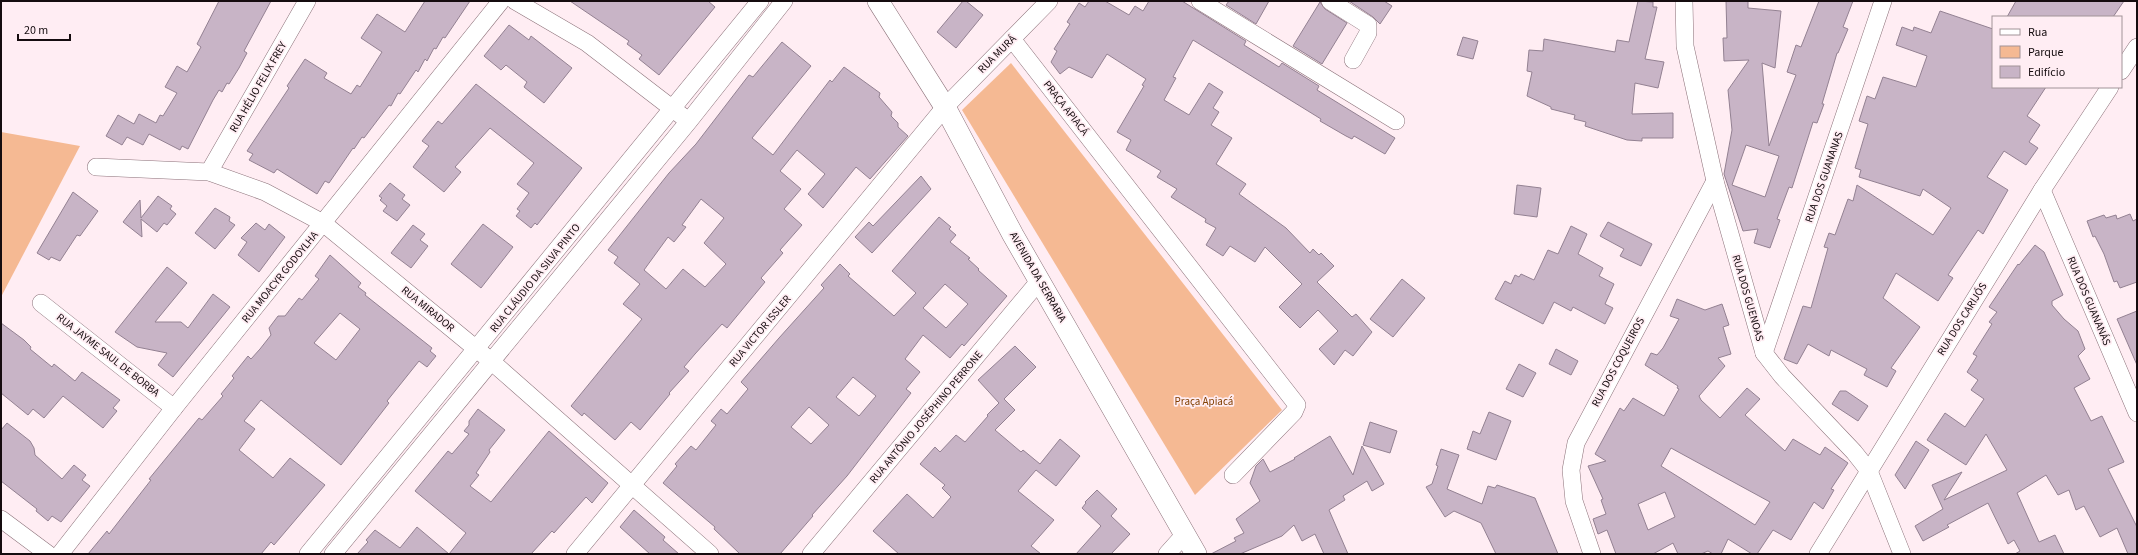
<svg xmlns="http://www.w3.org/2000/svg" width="2138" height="555" viewBox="0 0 2138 555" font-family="'Source Sans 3',sans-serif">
<rect width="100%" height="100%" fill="#ffedf3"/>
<g fill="#f5b993">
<polygon points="1011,63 1282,410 1195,495 962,110"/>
<polygon points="1,132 80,146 1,297"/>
</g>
<g fill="#c8b4c6" stroke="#938192" fill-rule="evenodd">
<polygon points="219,1 271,1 244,51 247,53 239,68 229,84 227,83 222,92 219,90 213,100 188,149 182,146 180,150 149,134 143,145 127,137 122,145 106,136 118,115 134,124 139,114 156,123 160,115 163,116 177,93 165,87 177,66 187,72 201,47 197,44"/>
<polygon points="425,1 470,1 445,38 443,37 436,49 434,48 427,61 425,59 418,72 416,70 400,94 398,93 391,106 389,105 364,138 362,137 354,149 353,148 329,183 325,181 317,194 277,169 274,173 249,160 253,154 247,151 289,88 287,86 305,59 327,73 324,78 351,94 357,85 360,87 382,52 361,38 377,14 405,32"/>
<polygon points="570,1 708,1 715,7 659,75 639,59 642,55 627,44 629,41"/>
<polygon points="963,1 966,1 983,15 956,48 937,32"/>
<polygon points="1089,1 1105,1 1129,15 1135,6 1143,11 1149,1 1182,1 1246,41 1244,45 1279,67 1282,63 1319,86 1317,90 1395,138 1385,154 1354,136 1352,139 1346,136 1320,121 1321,119 1193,40 1173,77 1176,78 1164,100 1189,115 1209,83 1223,92 1213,108 1219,112 1211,125 1232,138 1216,164 1246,184 1239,194 1286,228 1310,253 1313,249 1319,255 1321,253 1334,266 1317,282 1352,317 1356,314 1372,332 1353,356 1345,350 1334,365 1319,349 1338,331 1318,310 1300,328 1279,307 1302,284 1265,247 1255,262 1230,246 1223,256 1206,245 1216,228 1205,222 1206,219 1171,197 1177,189 1157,177 1161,171 1126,150 1131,140 1117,132 1144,86 1142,85 1146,79 1107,54 1092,78 1069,67 1060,74 1051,62 1057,51 1054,49 1070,24 1067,22 1079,3 1085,7"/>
<polygon points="1229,1 1269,1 1256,24 1226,5"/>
<polygon points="1349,1 1384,1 1392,6 1380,24 1373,17"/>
<polygon points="1638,1 1653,2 1653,7 1657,7 1645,59 1664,62 1658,88 1635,83 1632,114 1673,113 1673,138 1642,138 1642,141 1627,140 1585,126 1586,122 1574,119 1575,115 1551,109 1551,107 1527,96 1532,72 1527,71 1529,50 1543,51 1544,39 1615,52 1617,40 1629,42"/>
<path d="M1726 1H1748V8L1781 11 1775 68 1762 63 1769 146 1796 75 1787 72 1796 45 1801 47 1819 1H1853L1843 27 1848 29 1838 53H1837L1822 104H1824L1817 123 1813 122 1792 188 1789 187 1777 219 1780 220 1770 248 1754 243 1758 229 1743 231 1724 174 1732 130 1728 90 1749 60 1724 61 1723 38H1727ZM1746 145 1779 156 1765 197 1732 185Z"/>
<polygon points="2016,1 2124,1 2113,17 2007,17"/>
<polygon points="1320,2 1325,9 1347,23 1322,64 1293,46"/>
<polygon points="1940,11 1993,29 1993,87 2046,87 2027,116 2040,125 2029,142 2038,148 2026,165 2004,151 1987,177 2008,190 1983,234 1978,230 1948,275 1953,278 1938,301 1896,273 1883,298 1920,327 1891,368 1896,371 1887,387 1864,375 1867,369 1831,350 1829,356 1808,344 1797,364 1784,359 1803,306 1811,308 1828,248 1824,247 1829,233 1835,235 1848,199 1853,201 1857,185 1933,235 1951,208 1923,189 1920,196 1859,177 1861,170 1855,168 1868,124 1859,121 1867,96 1875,99 1883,77 1916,87 1927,56 1896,45 1902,27 1913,31 1914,27 1931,33"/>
<polygon points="509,25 529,40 531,36 572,68 544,103 524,87 527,82 506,65 501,70 484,56"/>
<polygon points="1463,37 1478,41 1473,59 1457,55"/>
<path d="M782 42 811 66 752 138 773 155 830 80 832 82 844 67 880 93 879 97 892 112 891 116 898 123V127L908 136 870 179 856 167 823 208 808 194 825 174 797 150 780 171 801 189 784 209 802 225 780 250 783 253 761 278 765 282 727 328 722 324 695 354 684 367 689 371 669 393 670 394 640 430 631 422 615 440 584 413 582 416 571 406 642 319 623 304 640 284 614 263 618 257 608 250 669 173 696 144 749 75 753 77ZM701 199 724 218 704 243 726 264 705 287 683 269 666 289 644 270 668 237 674 242 686 227 682 225Z"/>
<polygon points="476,84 582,168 537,225 535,223 531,228 516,216 520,211 517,209 529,193 517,184 534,163 490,128 455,167 461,172 444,192 413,167 429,146 422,141 438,121 442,124"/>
<polygon points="921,176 931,189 872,253 855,237 869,222 873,226"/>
<polygon points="390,183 405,195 402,199 410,205 397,221 383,211 387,206 380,200 382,198 379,196"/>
<polygon points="1517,185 1541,188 1537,217 1514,214"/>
<polygon points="73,192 98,211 80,236 77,235 60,261 51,257 49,260 37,253"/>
<polygon points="158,196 172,206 170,209 176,214 167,225 164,223 157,232 141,219 142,237 123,222 140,200 141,218"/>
<polygon points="215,208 230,217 229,221 235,225 215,249 195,233"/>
<polygon points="2130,214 2133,221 2137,219 2137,282 2120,288 2117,281 2114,282 2104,254 2095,236 2093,237 2087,221 2104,215 2106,218 2116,215 2117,219"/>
<path d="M939 217 951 227 949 229 956 235 950 242 970 258 968 259 979 269 978 270 1007 296 964 346 962 344 950 358 923 335 905 359 920 372 906 389 911 393 847 476 812 515 813 516 780 554H740L714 529 715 527 663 483 677 466 675 464 691 446 696 450 716 425 711 421 721 409 727 414 748 389 741 382 779 338 824 288 821 285 840 264 850 274 848 276 894 316 916 293 892 271ZM945 284 968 304 946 328 923 308ZM853 377 876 396 859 416 836 397ZM809 407 829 425 811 444 791 427Z"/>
<polygon points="1608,222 1652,244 1641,266 1620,256 1624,249 1600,236"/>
<polygon points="256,223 265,230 269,224 285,237 259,272 238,255 247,242 241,238"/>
<polygon points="483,224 513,247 481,288 451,264"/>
<polygon points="413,225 425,234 420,240 428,246 411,268 391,253"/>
<polygon points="1571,226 1587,234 1578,254 1603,268 1599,276 1614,284 1605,304 1613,308 1605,324 1573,307 1571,311 1554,302 1543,324 1495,299 1505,281 1511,284 1515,275 1519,277 1521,274 1534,280 1548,250 1558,254"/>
<polygon points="2035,245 2044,252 2063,295 2052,301 2052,305 2064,319 2078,331 2085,349 2078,356 2090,379 2074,388 2091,421 2102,416 2124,462 2108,469 2137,527 2137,554 2128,554 2117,528 2100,537 2084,506 2076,510 2069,490 2058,495 2046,475 2017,493 2039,542 2055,535 2064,554 2015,554 2020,551 2014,540 2008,544 1988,503 1947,525 1949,527 1923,541 1915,526 1943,509 1932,485 1962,472 1944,500 2007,470 1986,434 1966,465 1927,440 1945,413 1965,427 1984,399 1971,390 1978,380 1967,372 1977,356 1973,354 1992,324 1989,322 1997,312 1989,307 2018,264 2019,265"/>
<path d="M330 255 361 283 358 287 366 293 365 295 432 348 430 351 436 356 427 367 419 361 387 401 389 403 341 465 261 400 244 421 255 429 239 450 273 478 290 458 325 485 274 545 271 542 261 554H88L107 531 109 534 151 480 149 479 199 418 202 420 223 396 221 394 234 378 232 376 248 356 251 359 260 349 271 335 269 328 278 316H285L299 298 302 300 319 279 315 276ZM340 313 360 329 336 360 314 343Z"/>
<polygon points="167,267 187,283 155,322 181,322 188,328 213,294 230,307 173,377 158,365 167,353 137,347 115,332"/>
<polygon points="1402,279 1425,298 1393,337 1370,319"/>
<path d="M1677 299 1705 310 1722 304 1729 325 1723 327 1731 354 1718 358 1725 366 1699 396 1701 400 1720 418 1747 388 1760 399 1745 415 1785 451 1793 439 1820 455 1825 447 1848 463 1831 489 1834 490 1823 509 1814 502 1791 540 1773 530 1757 554H1752L1728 539 1721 554H1713L1708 551 1701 554H1678L1673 543 1653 554H1616L1607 530 1598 534 1593 519 1606 514 1601 500 1603 499 1588 466 1606 461 1595 454 1620 408 1624 411 1633 398 1664 416 1679 389 1677 388 1678 386 1645 365 1651 353 1657 355 1663 348 1679 319 1670 316ZM1671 448 1770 502 1755 525 1661 466ZM1665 492 1675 517 1648 530 1638 504Z"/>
<polygon points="2137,311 2137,365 2117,319"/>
<polygon points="1,323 24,340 31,347 30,349 52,367 54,364 75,381 82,372 120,400 113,408 117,411 103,428 63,396 44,418 33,409 28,415 1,393"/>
<polygon points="1015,346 1036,367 1004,399 1015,410 995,430 1021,452 1023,450 1040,464 1060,439 1080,456 1056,486 1036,470 1018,491 1054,520 1031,546 1041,554 899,554 873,531 907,494 933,518 951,497 942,488 945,485 920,464 935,447 940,452 956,435 965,442 988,416 987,415 999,403 978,380"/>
<polygon points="1556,349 1578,361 1571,375 1549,364"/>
<polygon points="1519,364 1536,373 1523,397 1506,389"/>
<polygon points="1840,391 1846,391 1868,406 1858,421 1832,404"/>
<polygon points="478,409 505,430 489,450 490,452 476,473 479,475 470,486 491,502 549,431 608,483 592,503 586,497 554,533 552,531 531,554 357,554 368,542 366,540 375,530 400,548 417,527 449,554 466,533 415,491 448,451 452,454 469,434 464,431 469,425 469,421"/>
<polygon points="1489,412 1511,421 1496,460 1467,449 1473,431 1480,434"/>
<polygon points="1370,422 1397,431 1390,453 1363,445"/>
<polygon points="7,423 30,441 34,448 35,455 62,479 74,465 86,475 82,480 90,486 61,522 52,516 48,521 36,511 37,509 1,481 1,430"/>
<polygon points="1330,436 1353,475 1362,446 1384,484 1372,491 1367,481 1343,496 1345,500 1329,510 1348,554 1324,554 1315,534 1302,541 1294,525 1282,536 1240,554 1211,554 1236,541 1234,538 1244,533 1236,519 1260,501 1250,483 1256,466 1263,459 1270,472 1295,459 1294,458"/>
<polygon points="1916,441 1929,450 1905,489 1895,475"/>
<polygon points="1441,449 1459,455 1447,489 1482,504 1488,486 1495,488 1497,485 1535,498 1558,554 1496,554 1481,523 1454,511 1445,517 1426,487 1432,484 1438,466 1436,465"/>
<polygon points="1097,490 1117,509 1111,516 1130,534 1111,554 1076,554 1101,526 1082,508 1086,503 1085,502"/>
<polygon points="634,510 665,537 663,540 679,554 650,554 620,527"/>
</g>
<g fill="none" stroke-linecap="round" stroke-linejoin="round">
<defs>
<g id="minor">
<polyline points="515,1 587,43 682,116"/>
<polyline points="1200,1 1396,121"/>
<polyline points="1330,1 1368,25 1368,33 1353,60"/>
<polyline points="1684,1 1685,46 1715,181 1764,353 1782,376 1854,452 1869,471 1902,554"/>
<polyline points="1012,39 1297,405 1294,412 1233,475"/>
<polyline points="2121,71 2137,47"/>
<polyline points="96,167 209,172 265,192 323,223 491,361 710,554"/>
<polyline points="209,172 307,1"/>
<polyline points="2042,190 2137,413"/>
<polyline points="41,303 174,408"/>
<polyline points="1764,353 1883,1"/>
<polyline points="1,519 48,554"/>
<polyline points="60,554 174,408 501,1"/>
<polyline points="308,554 760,1"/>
<polyline points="333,554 689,121 784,1"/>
<polyline points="575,554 945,107 1049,1"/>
<polyline points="811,554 1040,280"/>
<polyline points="1167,554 1184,535"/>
<polyline points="1592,554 1574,501 1571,470 1576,443 1715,181"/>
<polyline points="1818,554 2042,190 2110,87"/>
</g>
<polyline id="major" points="878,1 945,107 1013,235 1196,554"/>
</defs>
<use href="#minor" stroke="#8c727a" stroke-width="18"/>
<use href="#major" stroke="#8c727a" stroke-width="22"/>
<use href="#minor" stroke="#fff" stroke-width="17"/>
<use href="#major" stroke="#fff" stroke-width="21"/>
</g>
<g text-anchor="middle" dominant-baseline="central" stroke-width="3.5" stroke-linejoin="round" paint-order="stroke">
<g font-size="11" fill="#150c0f" stroke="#ffedf3">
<text transform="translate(997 54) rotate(-45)">RUA MURÁ</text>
<text transform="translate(258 87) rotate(-60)">RUA HÉLIO FELIX FREY</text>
<text transform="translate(1066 108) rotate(52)">PRAÇA APIACÁ</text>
<text transform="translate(1824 177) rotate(-71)">RUA DOS GUANANAS</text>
<text transform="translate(280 277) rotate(-51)">RUA MOACYR GODOYLHA</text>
<text transform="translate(1038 277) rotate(60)">AVENIDA DA SERRARIA</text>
<text transform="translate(535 278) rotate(-51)">RUA CLÁUDIO DA SILVA PINTO</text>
<text transform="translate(1748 298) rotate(74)">RUA DOS GUENOAS</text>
<text transform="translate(2089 301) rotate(67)">RUA DOS GUANANÁS</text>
<text transform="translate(428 309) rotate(39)">RUA MIRADOR</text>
<text transform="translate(1962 319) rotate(-58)">RUA DOS CARIJÓS</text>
<text transform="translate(760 331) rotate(-50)">RUA VICTOR ISSLER</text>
<text transform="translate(108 355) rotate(38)">RUA JAYME SAUL DE BORBA</text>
<text transform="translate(1618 362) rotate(-62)">RUA DOS COQUEIROS</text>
<text transform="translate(926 417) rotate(-50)">RUA ANTÔNIO JOSÉPHINO PERRONE</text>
</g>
<g font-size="11" fill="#823f01" stroke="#ffedf3">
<text x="1204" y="401">Praça Apiacá</text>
</g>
</g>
<rect width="2138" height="555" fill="none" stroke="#150c0f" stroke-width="4"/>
<rect x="1992" y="16" width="130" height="72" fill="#ffedf3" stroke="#a19398"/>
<rect x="2000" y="29" width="20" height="6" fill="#ffffff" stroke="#a19398"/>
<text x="2028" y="36" font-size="12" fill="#150c0f">Rua</text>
<rect x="2000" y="46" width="20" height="12" fill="#f5b993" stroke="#a19398"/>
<text x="2028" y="56" font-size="12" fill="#150c0f">Parque</text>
<rect x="2000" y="66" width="20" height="12" fill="#c8b4c6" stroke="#a19398"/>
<text x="2028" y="76" font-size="12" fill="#150c0f">Edifício</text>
<path d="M18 34v6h52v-6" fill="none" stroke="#150c0f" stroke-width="2"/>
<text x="24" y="34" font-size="12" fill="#150c0f" stroke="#ffedf3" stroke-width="3" paint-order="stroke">20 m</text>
</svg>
